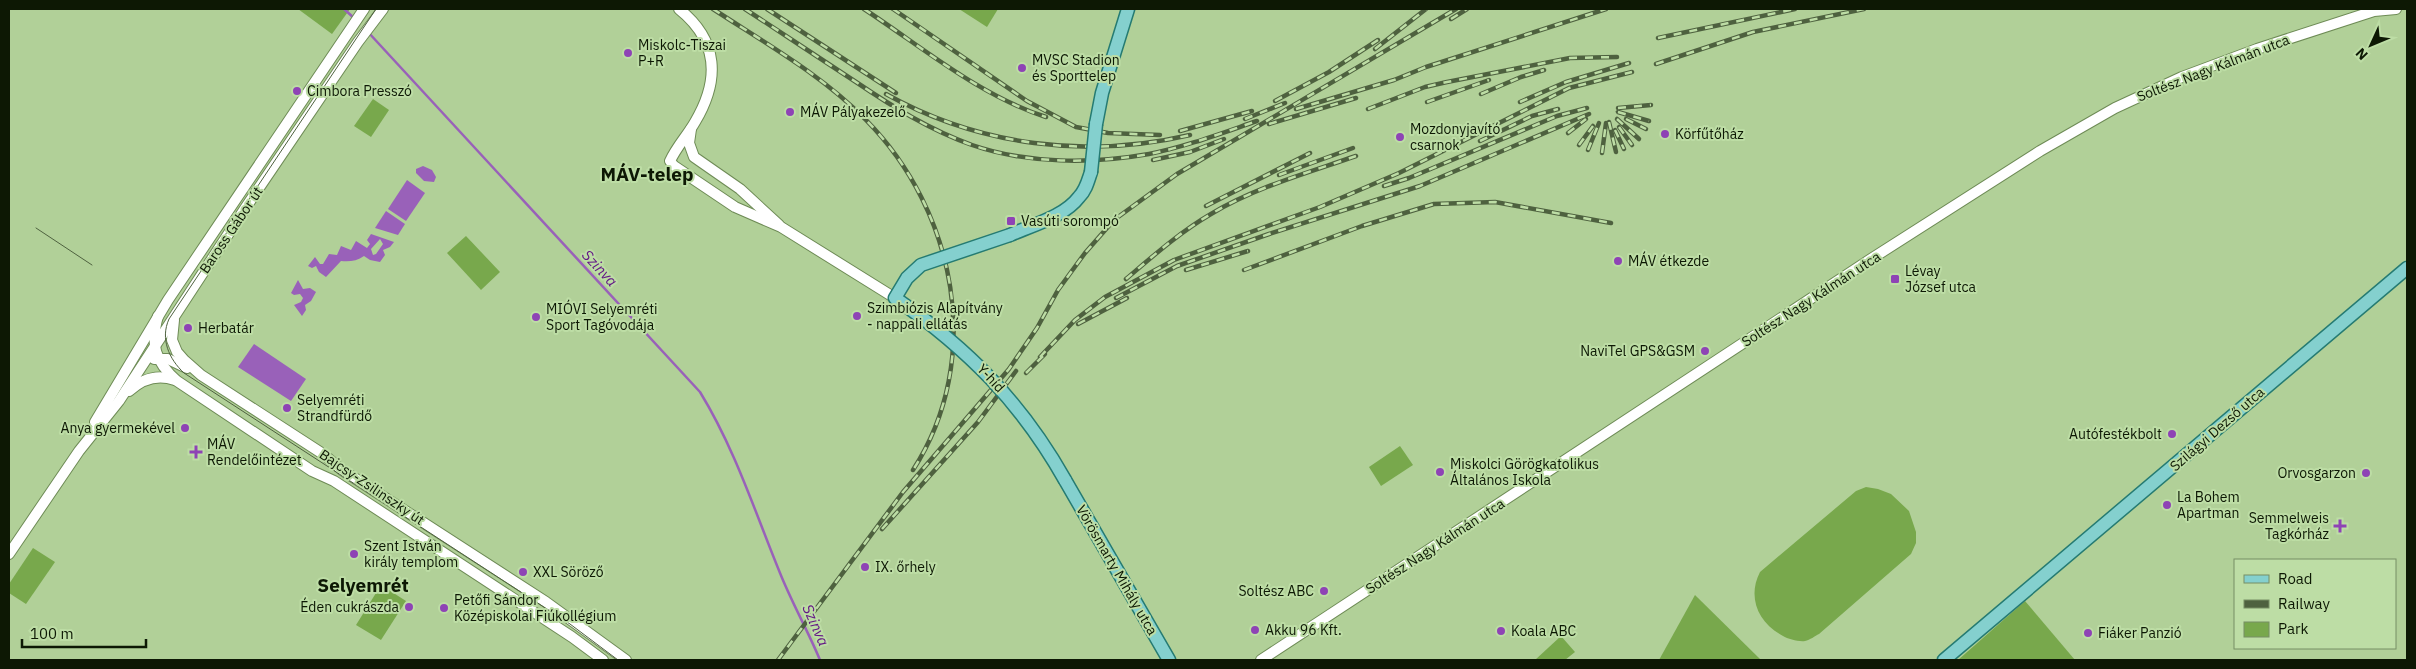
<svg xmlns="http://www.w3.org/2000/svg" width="2416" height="669" viewBox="0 0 2416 669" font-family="'IBM Plex Sans',sans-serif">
<rect width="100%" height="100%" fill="#b1d098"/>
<g fill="#78a84c">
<polygon points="298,9 350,9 332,34"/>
<polygon points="959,9 998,9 987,27"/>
<polygon points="373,99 389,110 371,137 354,126"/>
<polygon points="466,236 500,272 481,290 447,253"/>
<polygon points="1400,446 1413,465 1381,486 1369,467"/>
<path d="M1866 487 1878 489 1891 494 1909 511 1916 532V543L1911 554 1819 634C1815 636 1810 640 1805 641 1799 642 1788 639 1783 636 1758 623 1747 597 1760 572L1856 491Z"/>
<polygon points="33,548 55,562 26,604 9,593 9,584"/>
<polygon points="381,585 406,601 381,640 356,625"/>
<polygon points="1695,595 1761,660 1659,660"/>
<polygon points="2025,601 2075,660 1958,660"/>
<polygon points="1561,636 1575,652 1565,660 1535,660"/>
</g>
<g fill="#9961b9" fill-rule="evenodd">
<polygon points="423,166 432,170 436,177 434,182 424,181 416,173 416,169"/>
<polygon points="407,180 425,193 406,221 388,209"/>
<polygon points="386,211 405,224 398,235 375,228"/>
<path d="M371 234 394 242 390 247 383 250 385 255 380 262 370 260 364 256C357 261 349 262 341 261L326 277 319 272 316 266 312 268 308 266 315 257 320 264H323L329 254 337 255 341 246 351 250 356 241 367 248 370 244 367 240ZM380 239 383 244 376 254 373 255 371 249Z"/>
<polygon points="298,280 303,289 310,288 316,292 311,301 305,305 306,310 302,316 294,305 301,302 303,298 300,294 294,295 291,293"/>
<polygon points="254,344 306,379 291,401 238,367"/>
</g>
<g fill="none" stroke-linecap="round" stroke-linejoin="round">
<g stroke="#9961b9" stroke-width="2.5">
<polyline points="344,9 354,18"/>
<path d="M368 32 700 392C735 449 755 512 780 573 792 603 808 631 820 660"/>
</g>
<defs>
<g id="minor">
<path d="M679 9C719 41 720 80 695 122 687 136 677 146 670 161L674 166 735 207 781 227 895 298"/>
<polyline points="691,129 689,143 694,157 740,189 779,225"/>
<path d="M158 316C150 344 155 362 177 381L312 471 334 481 572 637 603 660"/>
<polyline points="174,320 172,340 177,352 184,360 201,375 323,454 342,470 546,602 626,660"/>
<polyline points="154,359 168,359 187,368"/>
<path d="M129 391C142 379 158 374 175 380"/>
<polyline points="95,422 168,300 364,9"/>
<polyline points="9,554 79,451 119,401 246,207 358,42 383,9"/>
<polyline points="1261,660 1871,259 2040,151 2115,108 2182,77 2257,49 2374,11 2396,9"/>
</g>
<g id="major">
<polyline points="1096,124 1102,93 1128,9"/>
<path d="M1010 235C1032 225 1064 217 1079 197 1086 190 1088 181 1091 172"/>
<polyline points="1065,480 1169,660"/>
<polyline points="1944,660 2407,268"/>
</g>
</defs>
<use href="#minor" stroke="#6e8b56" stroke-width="12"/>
<use href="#major" stroke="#257b72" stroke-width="15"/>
<use href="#minor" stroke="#fff" stroke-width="10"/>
<use href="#major" stroke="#84d0ce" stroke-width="12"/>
<g stroke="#4e613f" stroke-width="1">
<path d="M376 9 169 319C160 339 169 359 184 373L570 624 618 660"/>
<polyline points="36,228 92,265"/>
</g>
<defs>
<g id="rail">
<path d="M713 9C765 43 822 75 866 120 956 211 985 359 913 470"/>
<path d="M745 9C782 33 819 58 856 82 893 107 930 130 972 145 1027 164 1092 164 1149 154 1185 147 1222 133 1257 121"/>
<polyline points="767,9 896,93"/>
<path d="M864 9C922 47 980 96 1046 117"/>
<polyline points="893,9 1027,101 1076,127 1108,133 1160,135"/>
<polyline points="1451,19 1467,9"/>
<polyline points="1658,38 1795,9"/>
<polyline points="1375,49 1426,9"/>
<polyline points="1656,64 1753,32 1864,9"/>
<path d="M886 94C979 146 1087 159 1190 135"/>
<polyline points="1481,94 1521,77 1544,70"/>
<polyline points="1275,101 1329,72 1378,40"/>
<polyline points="1427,102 1489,80"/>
<polyline points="1520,102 1566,82 1629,63"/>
<polyline points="1618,108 1651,105"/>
<polyline points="1296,109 1394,80 1426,67 1606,9"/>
<polyline points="1368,109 1425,87 1447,82 1570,58 1617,57"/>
<polyline points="1618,112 1649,121"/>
<polyline points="1245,119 1285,103"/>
<polyline points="1617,119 1639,139"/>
<polyline points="1626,119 1646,129"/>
<polyline points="1609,122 1616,152"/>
<polyline points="1269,124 1356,98"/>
<polyline points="1619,127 1632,145"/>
<polyline points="1615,130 1624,149"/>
<polyline points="1180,131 1252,111"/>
<polyline points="1568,133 1586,119"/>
<polyline points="1480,141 1532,116 1558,109"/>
<polyline points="1579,145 1593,126"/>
<polyline points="1588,150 1599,123"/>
<polyline points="1602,153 1606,123"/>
<polyline points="1153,160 1190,152 1224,139"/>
<polyline points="1279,175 1353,148"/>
<polyline points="1384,186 1409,178 1557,116 1587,108"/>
<polyline points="1206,206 1310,153"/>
<polyline points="1186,270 1248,251"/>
<polyline points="1244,270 1362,226 1434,204 1495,202 1611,223"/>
<path d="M1126 279C1153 256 1180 232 1211 214 1256 187 1307 173 1356 156"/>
<polyline points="1116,298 1177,266 1269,234 1420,186 1589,114"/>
<polyline points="1078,324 1127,298"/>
<polyline points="1040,357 1075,320 1105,297 1174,260 1320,207 1399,173 1569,88 1632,72"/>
<polyline points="1026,373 1045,354"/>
<polyline points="882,529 978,422 1016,371"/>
<polyline points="778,660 903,492 1009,369 1037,328 1058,290 1085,253 1114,220 1177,174 1456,9"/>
</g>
</defs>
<use href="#rail" stroke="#4e613f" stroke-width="4.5"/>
<use href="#rail" stroke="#bddda5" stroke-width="2.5" stroke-dasharray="8" stroke-linecap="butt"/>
<defs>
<g id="major-bridge">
<polyline points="1091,172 1096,124"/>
<path d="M1010 235 921 265 907 278 895 298C968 349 1021 402 1065 480"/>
</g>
</defs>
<use href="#major-bridge" stroke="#257b72" stroke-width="15" stroke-linecap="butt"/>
<use href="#major-bridge" stroke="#84d0ce" stroke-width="12"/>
</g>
<g fill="#8e43b5" stroke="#bddda5" stroke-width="2">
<circle cx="628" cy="53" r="5"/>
<circle cx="1022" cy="68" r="5"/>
<circle cx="297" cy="91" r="5"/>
<circle cx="790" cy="112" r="5"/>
<circle cx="1665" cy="134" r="5"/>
<circle cx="1400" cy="137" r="5"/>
<rect x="1006" y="216" width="10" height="10" rx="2.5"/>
<circle cx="1618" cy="261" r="5"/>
<rect x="1890" y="274" width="10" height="10" rx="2.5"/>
<circle cx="857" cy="316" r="5"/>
<circle cx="536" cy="317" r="5"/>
<circle cx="188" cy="328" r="5"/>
<circle cx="1705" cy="351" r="5"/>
<circle cx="287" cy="408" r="5"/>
<circle cx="185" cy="428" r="5"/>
<circle cx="2172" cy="434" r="5"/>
<path d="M193.5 444.5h5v5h5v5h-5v5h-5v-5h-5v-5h5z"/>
<circle cx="1440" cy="472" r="5"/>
<circle cx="2366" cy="473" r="5"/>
<circle cx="2167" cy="505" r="5"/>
<path d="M2337.5 518.5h5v5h5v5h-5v5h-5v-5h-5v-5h5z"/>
<circle cx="354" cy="554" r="5"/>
<circle cx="865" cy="567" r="5"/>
<circle cx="523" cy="572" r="5"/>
<circle cx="1324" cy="591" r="5"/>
<circle cx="409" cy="607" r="5"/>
<circle cx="444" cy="608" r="5"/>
<circle cx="1255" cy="630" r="5"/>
<circle cx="1501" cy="631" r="5"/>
<circle cx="2088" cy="633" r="5"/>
</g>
<g text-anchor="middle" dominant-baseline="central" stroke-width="4" stroke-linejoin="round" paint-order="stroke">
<g font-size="14" fill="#0d1804" stroke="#bddda5" text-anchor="start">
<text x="638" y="45">Miskolc-Tiszai<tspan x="638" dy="16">P+R</tspan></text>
<text x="1032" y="60">MVSC Stadion<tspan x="1032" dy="16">és Sporttelep</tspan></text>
<text x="307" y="91">Cimbora Presszó</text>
<text x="800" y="112">MÁV Pályakezelő</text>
<text x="1410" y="129">Mozdonyjavító<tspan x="1410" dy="16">csarnok</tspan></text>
<text x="1675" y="134">Körfűtőház</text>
<text x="1021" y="221">Vasúti sorompó</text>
<text x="1628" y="261">MÁV étkezde</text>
<text x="1905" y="271">Lévay<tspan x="1905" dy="16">József utca</tspan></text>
<text x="867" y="308">Szimbiózis Alapítvány<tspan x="867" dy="16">- nappali ellátás</tspan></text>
<text x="546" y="309">MIÓVI Selyemréti<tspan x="546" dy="16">Sport Tagóvodája</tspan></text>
<text x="198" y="328">Herbatár</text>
<text x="1695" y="351" text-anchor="end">NaviTel GPS&amp;GSM</text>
<text x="297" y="400">Selyemréti<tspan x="297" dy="16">Strandfürdő</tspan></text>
<text x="175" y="428" text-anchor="end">Anya gyermekével</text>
<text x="2162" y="434" text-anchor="end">Autófestékbolt</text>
<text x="207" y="444">MÁV<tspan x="207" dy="16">Rendelőintézet</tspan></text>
<text x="1450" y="464">Miskolci Görögkatolikus<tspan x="1450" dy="16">Általános Iskola</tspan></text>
<text x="2356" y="473" text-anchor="end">Orvosgarzon</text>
<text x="2177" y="497">La Bohem<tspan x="2177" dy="16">Apartman</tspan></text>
<text x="2329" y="518" text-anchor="end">Semmelweis<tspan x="2329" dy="16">Tagkórház</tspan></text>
<text x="364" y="546">Szent István<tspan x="364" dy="16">király templom</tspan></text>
<text x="875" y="567">IX. őrhely</text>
<text x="533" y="572">XXL Söröző</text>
<text x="1314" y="591" text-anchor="end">Soltész ABC</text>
<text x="454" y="600">Petőfi Sándor<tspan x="454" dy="16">Középiskolai Fiúkollégium</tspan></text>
<text x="399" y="607" text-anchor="end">Éden cukrászda</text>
<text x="1265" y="630">Akku 96 Kft.</text>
<text x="1511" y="631">Koala ABC</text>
<text x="2098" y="633">Fiáker Panzió</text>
</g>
<g font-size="14" fill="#0d1804" stroke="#bddda5">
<text transform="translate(2213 68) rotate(-21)">Soltész Nagy Kálmán utca</text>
<text transform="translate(231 230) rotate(-56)">Baross Gábor út</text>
<text transform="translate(1811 299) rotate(-33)">Soltész Nagy Kálmán utca</text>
<text transform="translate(991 378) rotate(47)">Y-híd</text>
<text transform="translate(2217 429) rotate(-41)">Szilágyi Dezső utca</text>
<text transform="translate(372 487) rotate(34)">Bajcsy-Zsilinszky út</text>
<text transform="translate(1435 546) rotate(-33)">Soltész Nagy Kálmán utca</text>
<text transform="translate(1117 570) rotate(60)">Vörösmarty Mihály utca</text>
</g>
<g font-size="15" font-style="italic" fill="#641886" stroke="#bddda5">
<text transform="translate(600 268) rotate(47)">Szinva</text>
<text transform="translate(816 625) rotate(66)">Szinva</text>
</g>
<g font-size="19" font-weight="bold" fill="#0d1804" stroke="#bddda5">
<text x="647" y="174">MÁV-telep</text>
<text x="363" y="585">Selyemrét</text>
</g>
</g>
<rect width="2416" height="669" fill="none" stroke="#0d1804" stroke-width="20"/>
<rect x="2234" y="559" width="162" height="90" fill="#bddda5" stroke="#778e65"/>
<rect x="2244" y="575" width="25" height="8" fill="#84d0ce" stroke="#778e65"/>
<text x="2278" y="584" font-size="15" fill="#0d1804">Road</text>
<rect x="2244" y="600" width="25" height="8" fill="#4e613f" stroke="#778e65"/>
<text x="2278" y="609" font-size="15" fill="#0d1804">Railway</text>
<rect x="2244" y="622" width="25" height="15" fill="#78a84c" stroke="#778e65"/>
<text x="2278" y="634" font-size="15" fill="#0d1804">Park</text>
<g transform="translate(2371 45) rotate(226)" stroke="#bddda5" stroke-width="4" paint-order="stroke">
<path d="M0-4L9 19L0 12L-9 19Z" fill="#0d1804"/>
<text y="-8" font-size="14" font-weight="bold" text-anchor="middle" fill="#0d1804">N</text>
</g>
<path d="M22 639v8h124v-8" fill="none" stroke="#0d1804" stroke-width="2.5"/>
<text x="30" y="639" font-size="15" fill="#0d1804" stroke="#bddda5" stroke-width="4" paint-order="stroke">100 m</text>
</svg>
